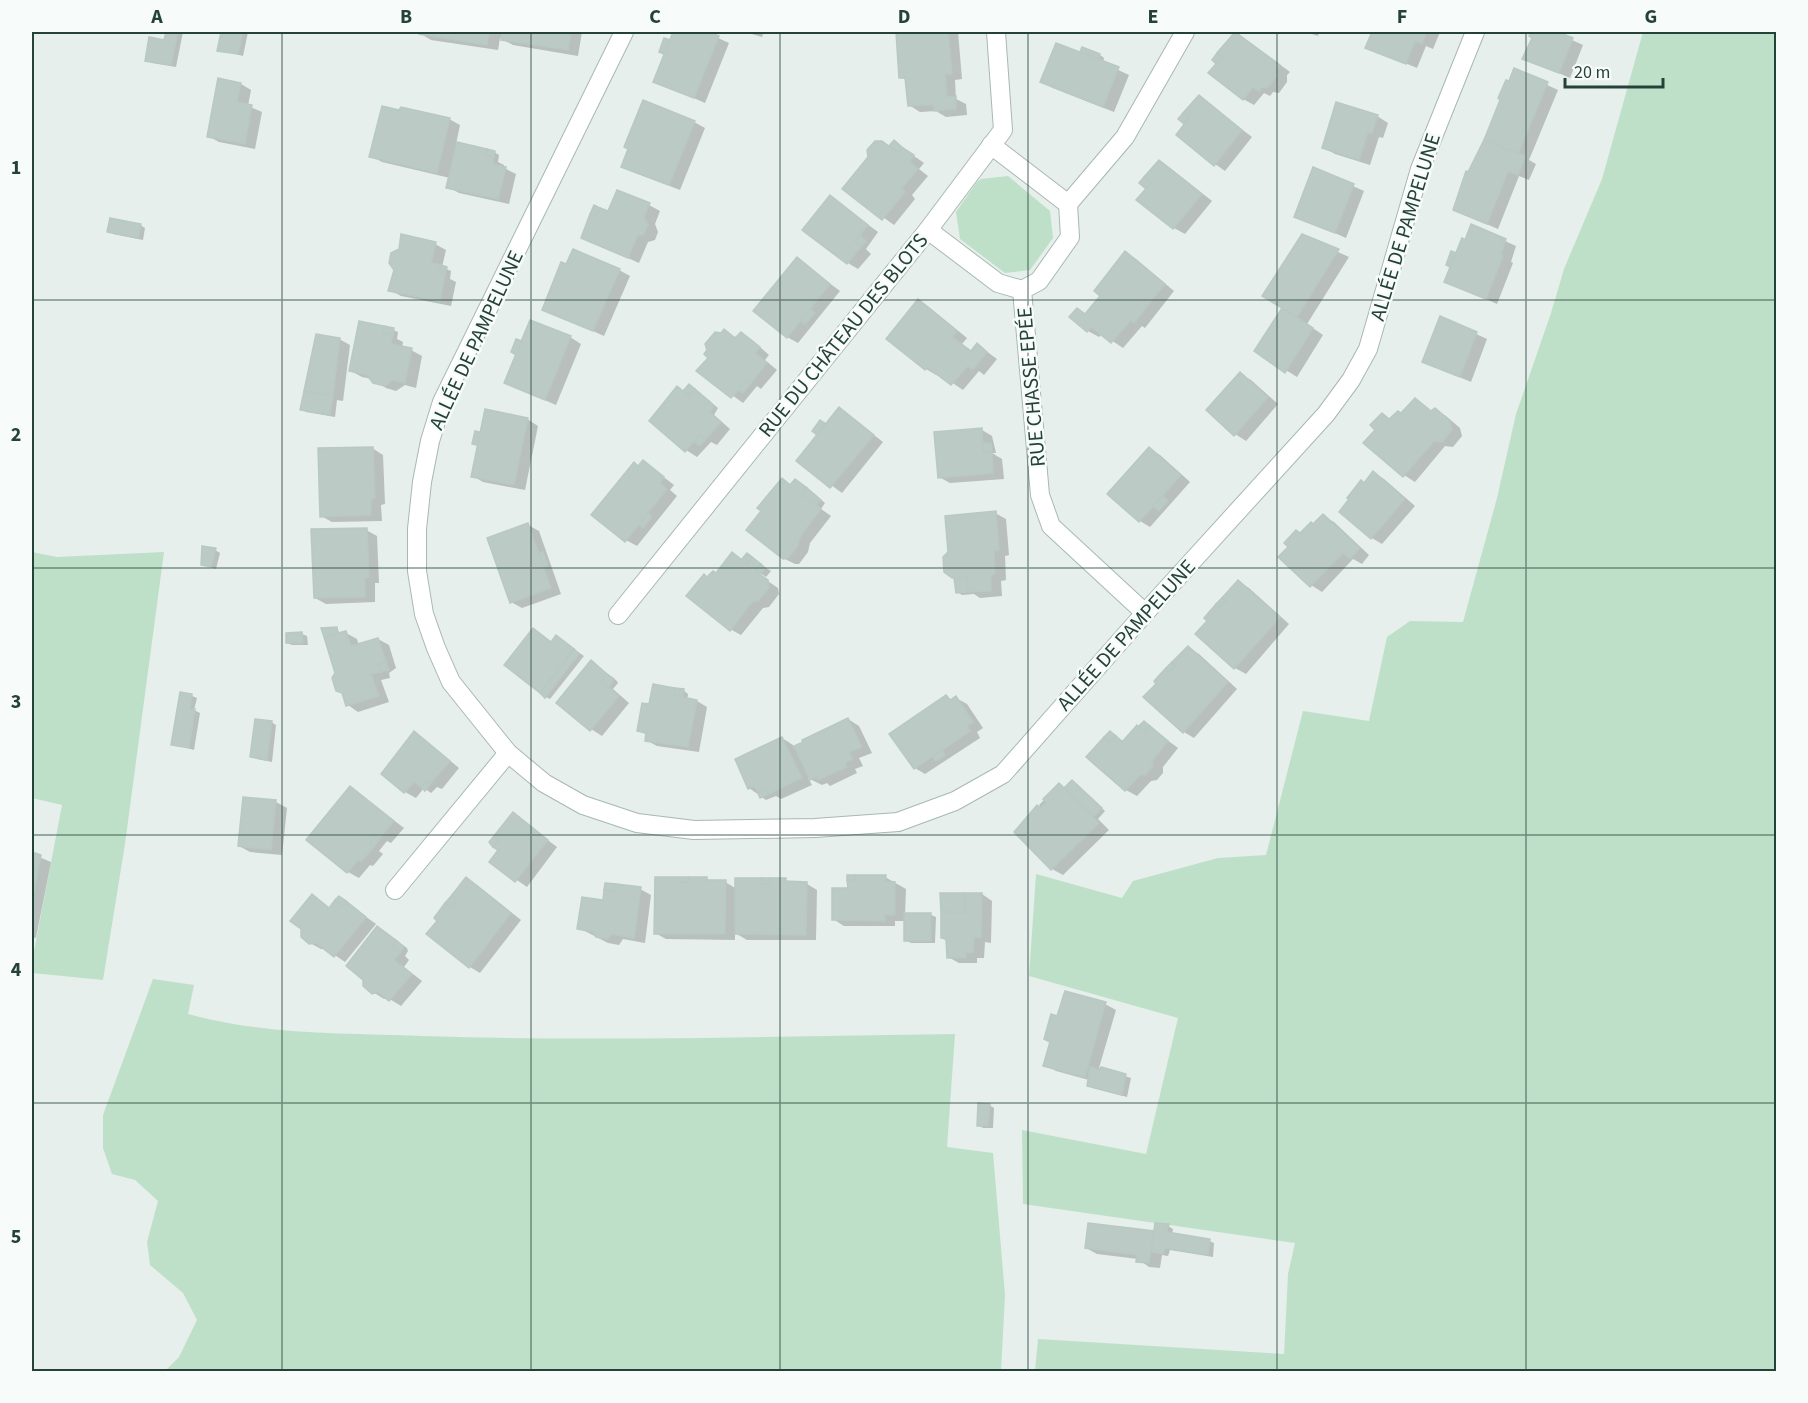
<svg xmlns="http://www.w3.org/2000/svg" width="1808" height="1403" viewBox="0 0 1808 1403" font-family="'Source Sans 3',sans-serif">
<rect width="100%" height="100%" fill="#e6efeb"/>
<g fill="#bfe0c8">
<polygon points="1643,32 1776,32 1776,1371 1035,1371 1038,1339 1284,1354 1288,1274 1295,1243 1023,1204 1022,1130 1146,1154 1178,1018 1029,976 1036,874 1122,898 1133,881 1218,858 1266,855 1303,711 1369,721 1387,637 1410,621 1463,622 1497,498 1516,414 1551,313 1564,269 1602,179"/>
<polygon points="1008,176 1050,211 1053,238 1030,270 1005,273 960,239 956,212 977,182 981,179"/>
<polygon points="32,552 57,557 164,552 125,844 103,980 32,973 32,962 62,805 32,798"/>
<path d="M153 979 194 985 188 1014C264 1035 344 1033 423 1036 600 1042 778 1036 955 1034L947 1147 993 1153 1005 1295 1001 1371H165L179 1357 197 1320 183 1293 150 1265 147 1242 158 1201 135 1180 112 1174 103 1148V1115Z"/>
</g>
<g fill="#0003">
<polygon points="167,32 183,32 176,67 152,63 147,60 165,42"/>
<polygon points="223,32 248,32 243,56 219,50"/>
<polygon points="421,32 582,32 578,56 513,45 500,38 498,50 431,40 421,34"/>
<polygon points="675,32 705,32 729,43 705,103 655,81 666,54 661,52 671,42"/>
<polygon points="745,32 764,32 762,37"/>
<polygon points="898,32 958,32 962,79 955,80 956,99 966,104 967,115 946,117 936,111 920,112 909,105 907,80 901,77"/>
<polygon points="1236,32 1290,72 1287,75 1287,82 1279,93 1273,92 1270,96 1264,93 1254,105 1243,99 1214,60"/>
<polygon points="1306,32 1319,32 1318,36"/>
<polygon points="1373,32 1440,32 1433,49 1426,46 1417,68 1367,47"/>
<polygon points="1532,32 1554,32 1583,45 1570,78 1524,58 1534,37 1531,35"/>
<polygon points="1083,49 1100,55 1104,58 1103,63 1129,75 1114,112 1053,88 1042,82 1081,54"/>
<polygon points="1515,70 1558,90 1529,160 1536,164 1529,180 1519,176 1498,229 1454,210"/>
<polygon points="241,84 251,90 248,106 262,112 255,149 219,142 208,136"/>
<polygon points="1199,97 1252,137 1225,171 1215,164 1186,124 1181,119 1183,115 1189,119"/>
<polygon points="1377,116 1388,123 1383,138 1379,137 1370,165 1335,154 1324,148"/>
<polygon points="449,119 460,125 456,144 494,152 499,155 498,162 504,165 504,168 516,174 509,204 459,193 448,187 450,178 382,162 371,156"/>
<polygon points="694,122 705,128 680,190 633,172 623,166 630,149"/>
<polygon points="894,142 924,163 919,169 928,176 912,195 915,199 894,225 844,189"/>
<polygon points="1159,161 1170,168 1212,201 1185,234 1174,228 1148,189"/>
<polygon points="1314,169 1364,191 1346,238 1296,216"/>
<polygon points="831,197 878,232 866,249 871,254 858,269 848,263"/>
<polygon points="649,205 660,211 655,224 658,232 655,240 648,242 639,263 583,238 609,213"/>
<polygon points="140,225 145,228 143,240 113,234 109,231"/>
<polygon points="1472,226 1516,246 1511,262 1513,263 1497,304 1446,281 1452,267 1448,265 1466,242"/>
<polygon points="1303,236 1349,257 1307,324 1323,335 1297,377 1256,351 1284,307"/>
<polygon points="435,244 446,250 442,267 451,271 450,279 456,282 451,306 401,296 390,290"/>
<polygon points="1125,253 1136,259 1174,291 1145,328 1142,326 1123,348 1102,334 1099,337 1088,331 1071,317 1086,315 1102,296"/>
<polygon points="797,259 840,291 798,343 787,337"/>
<polygon points="619,270 630,276 604,336 544,309"/>
<polygon points="918,301 929,307 967,338 962,344 972,352 978,345 997,359 984,375 979,371 963,390 938,373 936,375 926,369"/>
<polygon points="1441,318 1487,339 1471,382 1424,362"/>
<polygon points="393,330 398,332 397,339 403,342 402,348 411,350 422,356 416,388 405,385 396,391 386,388 372,379 362,377 351,371"/>
<polygon points="724,331 737,338 742,334 752,340 769,355 765,360 777,370 761,389 757,386 743,403 699,371 710,358"/>
<polygon points="570,337 581,344 556,405 506,383 523,342"/>
<polygon points="339,339 350,345 343,401 337,400 335,417 306,412 302,409"/>
<polygon points="1240,374 1251,380 1278,404 1246,441 1235,434"/>
<polygon points="684,392 700,394 706,398 718,408 714,415 730,429 717,445 711,442 697,457 686,450"/>
<polygon points="1415,400 1433,412 1435,410 1446,416 1460,428 1462,436 1453,447 1445,446 1415,482 1404,475 1378,430 1382,415 1391,420 1402,415"/>
<polygon points="840,409 883,442 842,493 798,461"/>
<polygon points="527,419 538,426 525,490 483,482 473,476 479,446 474,443 476,432 481,434"/>
<polygon points="982,430 992,436 996,453 992,453 1002,459 1004,479 950,483 939,477"/>
<polygon points="372,448 383,455 385,504 381,505 382,521 332,522 321,516"/>
<polygon points="1149,449 1160,455 1190,482 1150,527 1140,521"/>
<polygon points="644,462 674,485 670,490 677,496 637,546 626,540 639,467"/>
<polygon points="1374,473 1384,479 1415,506 1382,544 1372,538 1365,484"/>
<polygon points="783,480 792,485 795,481 806,487 825,503 821,509 831,516 810,543 808,552 799,564 795,564 783,558"/>
<polygon points="995,513 1006,519 1009,555 1005,556 1006,580 1001,581 1002,596 980,598 974,594 962,595 957,592 956,579 952,577"/>
<polygon points="1323,516 1334,522 1369,555 1362,564 1353,559 1322,592 1311,585 1301,534"/>
<polygon points="528,525 539,531 561,594 522,608 511,602"/>
<polygon points="366,530 377,536 379,583 375,583 375,602 326,604 315,598"/>
<polygon points="215,550 220,553 216,569 202,564"/>
<polygon points="732,554 743,560 757,562 763,566 771,571 766,577 750,566 748,568 778,588 779,594 769,607 763,608 741,635 730,629 708,578 716,574"/>
<polygon points="1239,582 1249,588 1289,624 1246,674 1235,668"/>
<polygon points="336,629 342,634 346,633 357,639 359,645 378,639 389,645 396,668 389,673 390,678 381,680 389,702 358,712 348,705 337,673"/>
<polygon points="534,630 552,642 556,637 584,656 550,699 546,697"/>
<polygon points="302,634 307,636 308,645 292,645 287,643"/>
<polygon points="1188,648 1199,654 1237,689 1194,738 1184,732"/>
<polygon points="591,662 617,681 618,683 613,689 629,703 602,736 591,729"/>
<polygon points="684,691 688,694 687,700 697,701 707,707 699,752 657,746 646,740 647,735 638,730 650,706"/>
<polygon points="192,696 197,698 194,710 200,713 194,750 173,744"/>
<polygon points="946,697 952,700 956,698 967,704 983,728 977,732 980,738 925,774 915,768"/>
<polygon points="848,719 859,726 872,753 859,758 863,766 855,769 857,773 830,786 827,783 822,785 808,778 812,785 781,799 776,796 766,800 749,788 782,738 793,745 794,748"/>
<polygon points="271,722 276,725 272,762 257,759 252,757"/>
<polygon points="1155,731 1178,748 1163,767 1163,773 1157,780 1151,781 1137,796 1126,790 1088,757 1115,735 1124,742"/>
<polygon points="415,733 425,740 459,768 442,789 437,787 431,793 424,788 416,798 405,792"/>
<polygon points="1072,781 1105,811 1098,819 1109,830 1063,875 1052,869 1016,832 1041,809 1039,805 1059,785 1065,788"/>
<polygon points="351,788 404,828 391,843 387,841 379,851 383,854 373,866 370,865 359,878 348,872 308,840"/>
<polygon points="244,799 276,802 287,808 282,855 250,852 239,846"/>
<polygon points="513,814 557,847 527,887 491,862 500,850"/>
<polygon points="32,854 51,862 36,938 32,937"/>
<polygon points="885,877 906,889 905,915 931,915 936,917 935,943 911,943 906,940 906,921 895,921 895,926 844,926 833,919 849,889"/>
<polygon points="467,879 477,885 521,920 480,973 470,967"/>
<polygon points="707,879 712,882 725,882 737,889 786,880 791,883 807,884 817,890 816,940 747,940 735,933 735,940 666,939 655,933"/>
<polygon points="640,889 651,895 645,943 623,939 619,945 608,943 579,928 604,901"/>
<polygon points="982,894 992,901 991,943 985,942 984,958 977,958 977,963 959,963 948,957 948,941 942,938"/>
<polygon points="313,896 330,908 351,906 376,924 345,962 326,949 321,949 310,943"/>
<polygon points="378,928 407,948 408,951 405,956 409,960 404,967 422,981 401,1006 388,998 384,999 373,992"/>
<polygon points="1105,1004 1116,1010 1099,1068 1131,1078 1127,1097 1093,1088 1088,1085 1089,1080 1056,1071 1045,1065 1058,1017"/>
<polygon points="989,1105 994,1108 993,1128 983,1128 978,1125"/>
<polygon points="1168,1226 1173,1229 1172,1235 1209,1241 1214,1243 1213,1257 1170,1250 1168,1256 1162,1255 1160,1268 1149,1267 1138,1259 1097,1254 1086,1248 1153,1233"/>
</g>
<g fill="#bbcac4" stroke="#b8c9c2" stroke-width="1.5">
<polygon points="166,32 178,32 171,65 145,61 149,37 164,40"/>
<polygon points="221,32 243,32 238,54 217,51"/>
<polygon points="419,32 489,32 487,45 419,34"/>
<polygon points="502,32 571,32 568,50 501,40"/>
<polygon points="673,32 709,32 719,36 694,98 653,82"/>
<polygon points="896,32 948,32 952,74 945,74 947,97 956,96 956,109 934,111 933,105 908,106 905,78 899,78"/>
<polygon points="1235,32 1280,65 1276,69 1277,76 1267,88 1262,87 1259,91 1253,87 1243,100 1208,73 1222,57 1217,53"/>
<polygon points="1372,32 1427,32 1422,44 1415,41 1406,64 1365,48"/>
<polygon points="1531,32 1558,32 1573,38 1559,73 1522,59 1532,38 1529,36"/>
<polygon points="664,38 670,40 664,54 659,52"/>
<polygon points="1056,43 1119,67 1103,107 1040,82"/>
<polygon points="1082,47 1100,54 1099,59 1080,52"/>
<polygon points="1217,53 1222,57 1216,64 1212,60"/>
<polygon points="1514,68 1548,82 1518,154 1484,140 1500,100 1498,98 1506,80 1509,81"/>
<polygon points="218,78 241,83 237,102 252,105 245,144 207,137"/>
<polygon points="1199,95 1242,130 1214,166 1176,135 1189,118 1183,113"/>
<polygon points="643,100 695,121 669,185 621,167 628,149 624,147"/>
<polygon points="1336,102 1378,115 1372,133 1368,132 1359,160 1322,148"/>
<polygon points="382,106 399,110 401,107 450,118 437,173 369,157"/>
<polygon points="1183,113 1189,118 1184,124 1178,119"/>
<polygon points="894,140 903,148 898,153 889,146"/>
<polygon points="1484,140 1526,156 1518,175 1508,171 1487,224 1453,210 1466,171 1468,172"/>
<polygon points="875,141 882,141 898,153 903,148 914,155 910,162 918,169 902,188 905,192 882,220 842,189 868,157 867,150"/>
<polygon points="457,142 487,149 485,155 494,157 493,164 506,167 498,199 446,188"/>
<polygon points="487,149 495,151 494,157 485,155"/>
<polygon points="1159,160 1202,194 1173,229 1136,200 1151,183 1144,177"/>
<polygon points="1313,167 1354,184 1335,233 1294,217"/>
<polygon points="1144,177 1151,183 1146,189 1139,183"/>
<polygon points="617,190 650,203 644,217 648,225 644,234 637,236 628,258 581,238 590,214 596,216 600,208 608,211"/>
<polygon points="830,195 868,225 855,241 861,247 847,264 802,230"/>
<polygon points="594,205 600,208 596,216 590,214"/>
<polygon points="110,218 141,224 138,238 107,232"/>
<polygon points="1471,224 1506,239 1501,254 1503,256 1486,299 1444,282 1462,238 1465,240"/>
<polygon points="401,234 436,242 431,263 441,265 440,273 445,275 440,301 388,291 394,270 389,263 391,253 399,249"/>
<polygon points="1302,234 1339,249 1297,317 1262,296"/>
<polygon points="860,235 866,241 861,247 855,241"/>
<polygon points="573,249 620,269 593,331 542,310 561,262 566,264"/>
<polygon points="1125,251 1165,284 1134,323 1131,320 1111,343 1091,327 1087,332 1069,317 1077,308 1085,314 1100,296 1094,291"/>
<polygon points="1451,251 1456,253 1450,267 1446,265"/>
<polygon points="797,257 830,284 787,338 753,311"/>
<polygon points="441,265 447,267 445,275 440,273"/>
<polygon points="918,299 957,331 952,337 971,351 977,343 987,352 973,370 968,366 951,385 927,367 925,370 886,339"/>
<polygon points="1282,308 1313,328 1285,373 1254,351"/>
<polygon points="810,309 815,313 805,324 801,321"/>
<polygon points="1440,316 1477,332 1460,377 1422,362"/>
<polygon points="530,320 571,336 545,400 504,383"/>
<polygon points="359,321 384,326 383,333 393,335 391,344 412,348 405,383 393,380 385,386 373,383 367,375 349,371"/>
<polygon points="384,326 394,328 393,335 383,333"/>
<polygon points="724,329 735,338 741,332 760,347 755,353 767,363 750,384 746,381 731,398 696,371 708,358 704,354 707,350 705,344 715,332 721,333"/>
<polygon points="316,334 340,338 333,396 304,391"/>
<polygon points="516,339 522,341 516,355 511,352"/>
<polygon points="1240,372 1268,397 1234,436 1206,410"/>
<polygon points="746,381 750,384 743,393 738,390"/>
<polygon points="689,384 695,389 689,396 683,391"/>
<polygon points="677,386 689,396 695,389 709,401 704,407 721,422 705,440 699,435 685,452 649,421"/>
<polygon points="304,391 333,396 330,415 300,410"/>
<polygon points="1415,398 1431,411 1435,408 1450,421 1452,430 1442,442 1434,441 1403,477 1363,443 1375,430 1370,425 1382,413 1389,419 1398,411 1401,413"/>
<polygon points="709,401 714,406 710,413 704,407"/>
<polygon points="839,407 874,435 830,488 796,461"/>
<polygon points="485,409 528,418 514,485 471,477"/>
<polygon points="820,420 826,424 817,435 812,431"/>
<polygon points="982,428 983,452 992,451 993,473 938,478 934,432"/>
<polygon points="475,431 480,432 477,445 472,444"/>
<polygon points="699,435 705,440 700,446 694,442"/>
<polygon points="983,443 991,443 992,451 983,452"/>
<polygon points="373,447 375,498 371,499 371,515 320,517 318,448"/>
<polygon points="1149,447 1181,475 1139,522 1107,494"/>
<polygon points="643,460 664,477 660,483 667,489 625,542 591,515 634,462 638,466"/>
<polygon points="1373,471 1405,499 1371,539 1339,512 1349,499 1347,498 1361,480 1364,483"/>
<polygon points="782,478 790,485 795,479 807,488 802,495 821,509 800,537 798,546 788,558 783,559 746,530 761,511 757,508"/>
<polygon points="807,488 821,500 816,506 802,495"/>
<polygon points="1163,496 1168,501 1159,511 1153,506"/>
<polygon points="996,511 999,550 994,550 995,574 991,575 991,591 968,592 967,577 952,578 944,572 943,557 948,552 945,516"/>
<polygon points="648,513 652,517 643,528 639,524"/>
<polygon points="1323,514 1360,548 1350,559 1343,553 1310,587 1278,557 1288,547 1284,543 1296,530 1300,533 1311,522 1313,524"/>
<polygon points="528,523 551,588 510,603 487,538"/>
<polygon points="367,528 369,577 365,578 365,597 314,598 311,529"/>
<polygon points="202,546 216,548 211,567 201,565"/>
<polygon points="543,552 548,565 544,567 539,553"/>
<polygon points="732,552 747,564 752,557 761,564 755,571 768,580 769,588 758,601 752,602 730,631 686,596 704,574 707,577 713,571 716,573"/>
<polygon points="747,553 752,557 747,564 741,560"/>
<polygon points="761,564 765,568 760,575 755,571"/>
<polygon points="967,577 968,592 956,593 954,578"/>
<polygon points="1238,580 1280,617 1234,669 1195,634 1207,621 1204,618 1216,604 1220,607 1226,601 1222,598"/>
<polygon points="1222,598 1226,601 1220,607 1216,604"/>
<polygon points="337,627 338,634 324,637 321,628"/>
<polygon points="533,628 551,642 556,635 574,649 540,693 504,665"/>
<polygon points="346,631 351,646 378,638 386,662 378,665 381,672 371,674 379,696 346,706 342,693 336,691 332,678 335,673 324,637"/>
<polygon points="302,632 303,643 286,643 286,633"/>
<polygon points="1188,646 1228,682 1183,733 1143,697 1156,684 1154,681 1166,668 1169,672 1175,666 1172,662"/>
<polygon points="574,649 579,654 545,698 540,693"/>
<polygon points="591,660 607,674 602,681 619,696 590,731 556,703"/>
<polygon points="386,662 389,670 381,672 378,665"/>
<polygon points="1172,662 1175,666 1169,672 1166,668"/>
<polygon points="607,674 614,679 609,687 602,681"/>
<polygon points="653,684 675,688 674,695 697,700 688,747 645,741 646,733 637,731 642,703 649,704"/>
<polygon points="675,688 684,689 683,697 674,695"/>
<polygon points="180,692 192,694 190,709 195,709 189,748 171,745"/>
<polygon points="946,695 950,700 956,696 973,722 967,726 970,731 914,769 889,734"/>
<polygon points="848,718 862,747 849,752 853,759 845,763 847,767 818,780 817,777 810,780 794,746 803,742 802,740"/>
<polygon points="255,719 272,721 267,760 250,757"/>
<polygon points="1144,721 1150,726 1145,732 1138,727"/>
<polygon points="1137,725 1145,732 1150,726 1168,741 1152,761 1153,766 1145,775 1140,775 1125,791 1086,757 1104,737 1109,742 1116,736 1122,742"/>
<polygon points="414,731 450,761 430,784 426,781 421,787 414,782 404,793 381,774"/>
<polygon points="1110,731 1116,736 1109,742 1104,737"/>
<polygon points="782,737 802,778 769,794 766,789 758,793 754,786 748,789 735,759"/>
<polygon points="942,750 945,755 936,761 933,757"/>
<polygon points="1072,780 1102,808 1093,817 1064,788"/>
<polygon points="426,781 430,784 425,791 421,787"/>
<polygon points="1059,783 1099,823 1051,870 1014,832 1037,805 1040,808 1046,803 1043,799"/>
<polygon points="350,786 394,821 380,838 375,836 370,843 374,847 361,862 358,860 347,873 306,840"/>
<polygon points="766,789 769,794 760,798 758,793"/>
<polygon points="243,797 276,800 271,850 238,846"/>
<polygon points="513,812 548,840 515,882 489,862 498,850 493,847 499,840 494,836"/>
<polygon points="375,836 380,838 374,847 370,843"/>
<polygon points="494,836 499,840 493,847 489,842"/>
<polygon points="32,852 41,855 32,901"/>
<rect x="847" y="875" width="8" height="5"/>
<polygon points="855,875 886,875 885,881 895,882 895,915 885,915 885,921 832,920 832,888 848,888 847,880 855,880"/>
<polygon points="466,877 511,913 469,968 426,934 437,921 434,918 445,903 451,907 457,899 452,895"/>
<polygon points="655,877 680,877 680,882 688,882 689,877 707,877 707,880 726,880 725,934 654,934"/>
<polygon points="680,877 689,877 688,882 680,882"/>
<polygon points="735,878 761,878 762,884 770,884 770,878 786,878 786,881 807,882 806,935 735,934"/>
<polygon points="761,878 770,878 770,884 762,884"/>
<polygon points="605,883 616,884 615,892 604,890"/>
<polygon points="616,884 641,887 634,938 612,934 607,939 596,937 593,932 577,929 582,897 603,900 604,890 615,892"/>
<polygon points="940,893 965,893 965,913 941,912"/>
<polygon points="965,893 982,893 981,938 974,937 973,952 966,953 966,958 947,958 946,939 941,938 941,912 965,913"/>
<polygon points="312,894 329,908 335,900 342,906 346,901 366,917 334,957 316,943 309,944 301,937 301,929 290,921"/>
<polygon points="452,895 457,899 451,907 445,903"/>
<polygon points="339,896 346,901 342,906 335,900"/>
<rect x="904" y="913" width="27" height="28"/>
<polygon points="377,926 397,941 393,947 400,953 394,960 412,974 389,1001 378,992 372,994 363,986 363,980 346,966"/>
<polygon points="397,941 404,947 400,953 393,947"/>
<polygon points="1065,991 1106,1002 1085,1077 1043,1066 1050,1042 1044,1039 1051,1014 1057,1016"/>
<polygon points="1090,1067 1100,1070 1101,1067 1126,1074 1122,1095 1087,1086"/>
<polygon points="978,1103 990,1104 988,1126 977,1126"/>
<polygon points="1088,1223 1154,1231 1149,1263 1136,1262 1137,1255 1085,1248"/>
<polygon points="1155,1223 1169,1224 1167,1232 1210,1239 1208,1255 1165,1248 1163,1254 1151,1252"/>
</g>
<g fill="none" stroke-linecap="round" stroke-linejoin="round">
<defs>
<g id="minor">
<polyline points="624,32 442,402 430,441 422,482 417,529 417,571 424,614 436,648 451,682 508,753 544,783 583,805 637,823 694,830 815,828 898,822 955,801 1003,774 1145,613 1326,414 1351,380 1368,349 1420,169 1475,32"/>
<polyline points="991,145 1068,204"/>
<polyline points="928,230 998,283 1022,290"/>
<polyline points="1145,613 1051,526 1040,495 1022,290 1039,281 1070,237 1068,204 1125,137 1185,32"/>
<polyline points="618,615 928,230 1003,130 996,32"/>
<polyline points="395,890 508,753"/>
</g>
</defs>
<use href="#minor" stroke="#a8b8b2" stroke-width="20"/>
<use href="#minor" stroke="#fff" stroke-width="18"/>
</g>
<path fill="none" stroke="#24423a" stroke-width="1.5" stroke-opacity="0.55" d="M282 32V1372M531 32V1372M780 32V1372M1028 32V1372M1277 32V1372M1526 32V1372M32 300H1776M32 568H1776M32 835H1776M32 1103H1776"/>
<g text-anchor="middle" dominant-baseline="central" stroke-width="5" stroke-linejoin="round" paint-order="stroke">
<g font-size="21" fill="#24423a" stroke="#f7fbf9">
<text transform="translate(1405 227) rotate(-73)">ALLÉE DE PAMPELUNE</text>
<text transform="translate(843 335) rotate(-51)">RUE DU CHÂTEAU DES BLOTS</text>
<text transform="translate(476 340) rotate(-65)">ALLÉE DE PAMPELUNE</text>
<text transform="translate(1031 387) rotate(-95)">RUE CHASSE EPÉE</text>
<text transform="translate(1126 635) rotate(-48)">ALLÉE DE PAMPELUNE</text>
</g>
</g>
<rect width="1808" height="1403" fill="none" stroke="#f7fbf9" stroke-width="66"/>
<path d="M1565 78v9h98v-9" fill="none" stroke="#24423a" stroke-width="3"/>
<text x="1574" y="78" font-size="18" fill="#24423a" stroke="#f7fbf9" stroke-width="4.5" paint-order="stroke">20 m</text>
<rect x="33" y="33" width="1742" height="1337" fill="none" stroke="#24423a" stroke-width="2"/>
<g font-size="20" text-anchor="middle" font-weight="bold" fill="#24423a">
<text x="157" y="23">A</text>
<text x="406" y="23">B</text>
<text x="655" y="23">C</text>
<text x="904" y="23">D</text>
<text x="1153" y="23">E</text>
<text x="1402" y="23">F</text>
<text x="1651" y="23">G</text>
<text x="16" y="174">1</text>
<text x="16" y="441">2</text>
<text x="16" y="708">3</text>
<text x="16" y="976">4</text>
<text x="16" y="1243">5</text>
</g>
</svg>
